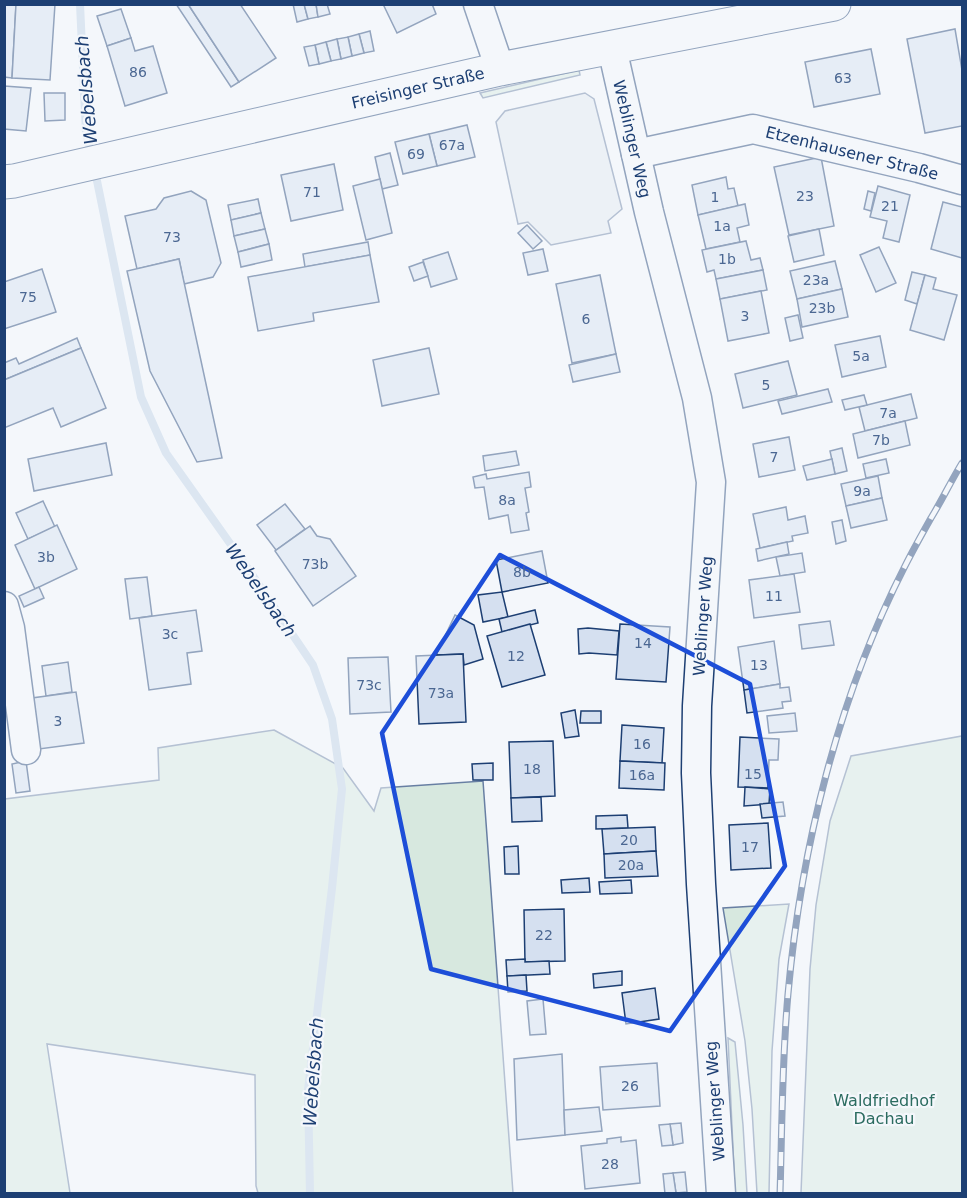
<svg xmlns="http://www.w3.org/2000/svg" width="967" height="1198" viewBox="0 0 967 1198" font-family="'DejaVu Sans',sans-serif">
<rect width="100%" height="100%" fill="#f4f7fb"/>
<g fill="#d7e8df" stroke="#687fa3" stroke-width="1.5">
<polygon points="579,70 580,75 483,98 480,93"/>
<polygon points="274,730 343,768 374,811 381,788 483,781 513,1193 258,1193 256,1186 255,1075 47,1044 70,1193 5,1193 5,799 159,780 158,748"/>
<polygon points="962,736 962,1193 801,1193 810,969 816,905 830,821 851,756"/>
<polygon points="789,904 779,959 772,1051 769,1193 757,1193 752,1109 745,1041 723,908"/>
<polygon points="728,1038 735,1042 743,1125 747,1193 735,1193"/>
</g>
<polygon fill="#e3e8f0" stroke="#687fa3" stroke-width="1.5" points="585,93 594,99 622,209 608,221 611,233 551,245 528,222 518,224 496,122 505,111"/>
<g fill="none" stroke-linecap="round" stroke-linejoin="round">
<g stroke="#bed0e5" stroke-width="8">
<polyline points="80,4 86,133 92,156"/>
<polyline points="95,171 141,397 166,453 251,573 313,665 332,719 342,789 332,888 308,1090 310,1194"/>
</g>
</g>
<g fill="#d5e0f0" stroke="#1d3f73" stroke-width="1.5">
<polygon points="4,4 16,4 12,78 4,77"/>
<polygon points="16,4 55,4 50,80 12,78"/>
<polygon points="176,4 188,4 239,82 231,87"/>
<polygon points="188,4 240,4 276,58 239,82"/>
<polygon points="293,4 304,4 308,19 297,22"/>
<polygon points="304,4 316,4 318,17 308,19"/>
<polygon points="316,4 327,4 330,14 318,17"/>
<polygon points="383,4 432,4 436,14 397,33"/>
<polygon points="121,9 131,38 107,46 97,16"/>
<polygon points="955,29 962,70 962,126 925,133 907,39"/>
<polygon points="370,31 374,51 364,53 359,34"/>
<polygon points="359,34 364,53 352,56 348,37"/>
<polygon points="348,37 352,56 341,59 337,39"/>
<polygon points="131,38 135,51 153,46 167,93 125,106 107,46"/>
<polygon points="337,39 341,59 331,61 326,42"/>
<polygon points="326,42 331,61 319,64 315,45"/>
<polygon points="315,45 319,64 309,66 304,47"/>
<polygon points="871,49 880,94 814,107 805,62"/>
<polygon points="4,86 31,88 26,131 4,129"/>
<polygon points="44,93 65,93 65,120 45,121"/>
<polygon points="467,125 475,157 437,166 429,134"/>
<polygon points="429,134 437,166 403,174 395,142"/>
<polygon points="390,153 398,185 382,189 375,157"/>
<polygon points="821,157 834,226 789,235 774,167"/>
<polygon points="334,164 343,210 291,221 281,175"/>
<polygon points="726,177 728,189 734,188 738,206 698,215 692,185"/>
<polygon points="380,179 392,233 366,240 353,186"/>
<polygon points="878,186 910,195 899,242 883,238 887,221 870,217"/>
<polygon points="191,191 206,200 221,263 213,277 184,284 179,259 137,269 125,216 156,209 164,198"/>
<polygon points="868,191 875,193 871,211 864,209"/>
<polygon points="258,199 261,213 231,220 228,205"/>
<polygon points="943,202 962,207 962,258 931,249"/>
<polygon points="745,204 749,225 737,228 740,242 706,249 698,215"/>
<polygon points="261,213 265,229 234,236 231,220"/>
<polygon points="527,225 542,241 533,249 518,233"/>
<polygon points="265,229 269,244 238,252 234,236"/>
<polygon points="819,229 824,255 794,262 788,236"/>
<polygon points="746,241 751,260 760,258 763,270 716,279 714,270 707,272 702,250"/>
<polygon points="368,242 370,255 305,267 303,254"/>
<polygon points="269,244 272,260 241,267 238,252"/>
<polygon points="879,247 896,283 876,292 860,255"/>
<polygon points="543,249 548,271 528,275 523,253"/>
<polygon points="448,252 457,279 431,287 423,260"/>
<polygon points="370,255 379,302 313,313 314,321 258,331 248,277"/>
<polygon points="179,259 222,458 197,462 150,371 127,271"/>
<polygon points="835,261 842,289 797,299 790,271"/>
<polygon points="423,262 428,276 414,281 409,267"/>
<polygon points="42,269 56,312 4,329 4,282"/>
<polygon points="763,270 767,290 720,299 716,279"/>
<polygon points="912,272 925,275 917,304 905,300"/>
<polygon points="600,275 616,354 572,363 556,284"/>
<polygon points="925,275 936,278 933,289 957,295 944,340 910,330"/>
<polygon points="842,289 848,317 802,327 797,299"/>
<polygon points="761,291 769,333 728,341 720,299"/>
<polygon points="798,315 803,338 790,341 785,318"/>
<polygon points="880,336 886,367 842,377 835,345"/>
<polygon points="77,338 81,348 4,380 4,363 16,358 19,364"/>
<polygon points="81,348 106,408 61,427 53,408 4,428 4,380"/>
<polygon points="429,348 439,394 382,406 373,360"/>
<polygon points="616,354 620,372 573,382 569,365"/>
<polygon points="788,361 797,395 743,408 735,374"/>
<polygon points="828,389 832,402 782,414 778,401"/>
<polygon points="911,394 917,418 865,431 859,407"/>
<polygon points="864,395 867,405 845,410 842,400"/>
<polygon points="905,421 910,445 858,458 853,434"/>
<polygon points="789,437 795,470 759,477 753,444"/>
<polygon points="106,443 112,475 34,491 28,459"/>
<polygon points="842,448 847,471 835,474 830,451"/>
<polygon points="516,451 519,465 485,471 483,456"/>
<polygon points="832,459 835,474 807,480 803,466"/>
<polygon points="886,459 889,473 866,478 863,464"/>
<polygon points="529,472 531,487 525,488 529,512 526,513 529,530 511,533 508,515 489,519 484,487 475,488 473,477 486,474 487,479"/>
<polygon points="878,476 882,498 846,506 841,484"/>
<polygon points="882,498 887,520 851,528 846,506"/>
<polygon points="43,501 55,527 28,539 16,513"/>
<polygon points="285,504 305,529 276,550 257,525"/>
<polygon points="786,507 788,520 805,516 808,533 792,536 793,541 760,548 753,514"/>
<polygon points="842,520 846,541 836,544 832,522"/>
<polygon points="57,525 77,569 35,589 15,545"/>
<polygon points="310,526 317,536 330,539 356,576 313,606 275,551"/>
<polygon points="787,542 789,554 758,561 756,549"/>
<polygon points="542,551 548,583 502,592 496,560"/>
<polygon points="802,553 805,572 780,576 776,557"/>
<polygon points="794,574 800,612 754,618 749,580"/>
<polygon points="147,577 152,616 130,619 125,579"/>
<polygon points="39,587 44,598 24,607 19,596"/>
<polygon points="502,592 508,617 483,622 478,595"/>
<polygon points="196,610 202,651 187,653 191,684 149,690 139,618"/>
<polygon points="535,610 538,623 502,632 499,619"/>
<polygon points="455,615 474,625 483,659 464,665 463,654 436,655"/>
<polygon points="830,621 834,645 802,649 799,625"/>
<polygon points="530,624 545,675 502,687 487,636"/>
<polygon points="620,624 670,627 666,682 616,679"/>
<polygon points="588,628 619,631 617,655 589,653 579,654 578,629"/>
<polygon points="774,641 780,684 744,690 738,647"/>
<polygon points="463,654 466,722 419,724 416,656"/>
<polygon points="388,657 391,712 350,714 348,658"/>
<polygon points="68,662 72,692 46,696 42,666"/>
<polygon points="780,684 780,688 789,687 791,701 782,702 783,708 747,713 744,690"/>
<polygon points="76,692 84,743 39,749 32,698"/>
<polygon points="575,710 579,736 565,738 561,713"/>
<polygon points="581,711 601,711 601,723 580,723"/>
<polygon points="795,713 797,731 769,733 767,716"/>
<polygon points="622,725 664,728 662,763 620,761"/>
<polygon points="740,737 779,739 778,760 769,760 768,788 738,787"/>
<polygon points="553,741 555,796 511,798 509,742"/>
<polygon points="26,761 30,791 16,793 12,764"/>
<polygon points="620,761 665,763 664,790 619,788"/>
<polygon points="493,763 493,780 473,780 472,764"/>
<polygon points="745,787 770,789 769,804 744,806"/>
<polygon points="541,797 542,821 512,822 511,798"/>
<polygon points="783,802 785,816 762,818 760,804"/>
<polygon points="627,815 628,828 596,829 596,816"/>
<polygon points="768,823 771,868 731,870 729,825"/>
<polygon points="655,827 656,851 604,854 602,829"/>
<polygon points="518,846 519,874 505,874 504,847"/>
<polygon points="656,851 658,876 605,878 604,854"/>
<polygon points="589,878 590,892 562,893 561,880"/>
<polygon points="631,880 632,893 600,894 599,882"/>
<polygon points="564,909 565,961 525,962 524,910"/>
<polygon points="525,959 525,962 549,961 550,974 507,976 506,960"/>
<polygon points="622,971 622,985 594,988 593,974"/>
<polygon points="526,975 527,991 508,992 507,976"/>
<polygon points="655,988 659,1019 626,1024 622,993"/>
<polygon points="543,999 546,1034 530,1035 527,1001"/>
<polygon points="562,1054 565,1135 517,1140 514,1059"/>
<polygon points="657,1063 660,1106 603,1110 600,1067"/>
<polygon points="599,1107 602,1131 565,1135 564,1110"/>
<polygon points="681,1123 683,1143 673,1145 670,1124"/>
<polygon points="670,1124 673,1145 662,1146 659,1125"/>
<polygon points="621,1137 621,1142 636,1140 640,1183 585,1189 581,1146 607,1143 607,1139"/>
<polygon points="685,1172 687,1192 676,1193 673,1173"/>
<polygon points="673,1173 676,1193 665,1194 663,1174"/>
</g>
<g fill="none" stroke-linecap="round" stroke-linejoin="round">
<defs>
<g id="minor">
<polyline points="478,4 500,69"/>
<polyline points="612,48 649,212 697,398 711,482 697,706 696,773 701,884 721,1194"/>
<polyline points="636,154 753,129 919,168 962,180"/>
<polyline points="4,606 10,628 26,750"/>
</g>
<polyline id="major" points="4,182 14,181 500,69 834,4"/>
</defs>
<use href="#minor" stroke="#1d3f73" stroke-width="31"/>
<use href="#major" stroke="#1d3f73" stroke-width="35"/>
<use href="#minor" stroke="#f4f7fb" stroke-width="28"/>
<use href="#major" stroke="#f4f7fb" stroke-width="33"/>
<defs>
<path id="rail" d="M780 1194C782 1127 782 1060 788 994 801 848 838 697 905 566 913 550 922 534 931 518 942 500 951 481 962 463"/>
</defs>
<use href="#rail" stroke="#1d3f73" stroke-width="7"/>
<use href="#rail" stroke="#f4f7fb" stroke-width="4.5" stroke-dasharray="14" stroke-linecap="butt"/>
</g>
<path d="M0 0H967V1198H0ZM500 555 750 684 785 866 670 1031 431 969 382 733Z" fill="#f4f7fb" fill-opacity=".55" fill-rule="evenodd"/>
<path fill="none" stroke="#1d4ed8" stroke-width="4.5" stroke-linejoin="round" d="M500 555 750 684 785 866 670 1031 431 969 382 733Z"/>
<g text-anchor="middle" dominant-baseline="central" stroke-width="4.5" stroke-linejoin="round" paint-order="stroke">
<g font-size="14" fill="#4b6792">
<text x="138" y="72">86</text>
<text x="843" y="78">63</text>
<text x="452" y="145">67a</text>
<text x="416" y="154">69</text>
<text x="312" y="192">71</text>
<text x="805" y="196">23</text>
<text x="715" y="197">1</text>
<text x="890" y="206">21</text>
<text x="722" y="226">1a</text>
<text x="172" y="237">73</text>
<text x="727" y="259">1b</text>
<text x="816" y="280">23a</text>
<text x="28" y="297">75</text>
<text x="822" y="308">23b</text>
<text x="745" y="316">3</text>
<text x="586" y="319">6</text>
<text x="861" y="356">5a</text>
<text x="766" y="385">5</text>
<text x="888" y="413">7a</text>
<text x="881" y="440">7b</text>
<text x="774" y="457">7</text>
<text x="862" y="491">9a</text>
<text x="507" y="500">8a</text>
<text x="46" y="557">3b</text>
<text x="315" y="564">73b</text>
<text x="522" y="572">8b</text>
<text x="774" y="596">11</text>
<text x="170" y="634">3c</text>
<text x="643" y="643">14</text>
<text x="516" y="656">12</text>
<text x="759" y="665">13</text>
<text x="369" y="685">73c</text>
<text x="441" y="693">73a</text>
<text x="58" y="721">3</text>
<text x="642" y="744">16</text>
<text x="532" y="769">18</text>
<text x="753" y="774">15</text>
<text x="642" y="775">16a</text>
<text x="629" y="840">20</text>
<text x="750" y="847">17</text>
<text x="631" y="865">20a</text>
<text x="544" y="935">22</text>
<text x="630" y="1086">26</text>
<text x="610" y="1164">28</text>
</g>
<g font-size="16" fill="#1d3f73" stroke="#f4f7fb">
<text transform="translate(418 88) rotate(-13)">Freisinger Straße</text>
<text transform="translate(632 139) rotate(77)">Weblinger Weg</text>
<text transform="translate(852 153) rotate(14)">Etzenhausener Straße</text>
<text transform="translate(703 616) rotate(-86)">Weblinger Weg</text>
<text transform="translate(715 1101) rotate(-94)">Weblinger Weg</text>
</g>
<g font-size="16" fill="#2c6c60" stroke="#f4f7fb">
<text x="884" y="1100">Waldfriedhof<tspan x="884" dy="18">Dachau</tspan></text>
</g>
<g font-size="18" font-style="italic" fill="#1d3f73" stroke="#f4f7fb">
<text transform="translate(86 90) rotate(-95)">Webelsbach</text>
<text transform="translate(261 590) rotate(55)">Webelsbach</text>
<text transform="translate(313 1072) rotate(-86)">Webelsbach</text>
</g>
</g>
<rect width="967" height="1198" fill="none" stroke="#1d3f73" stroke-width="12"/>
</svg>
